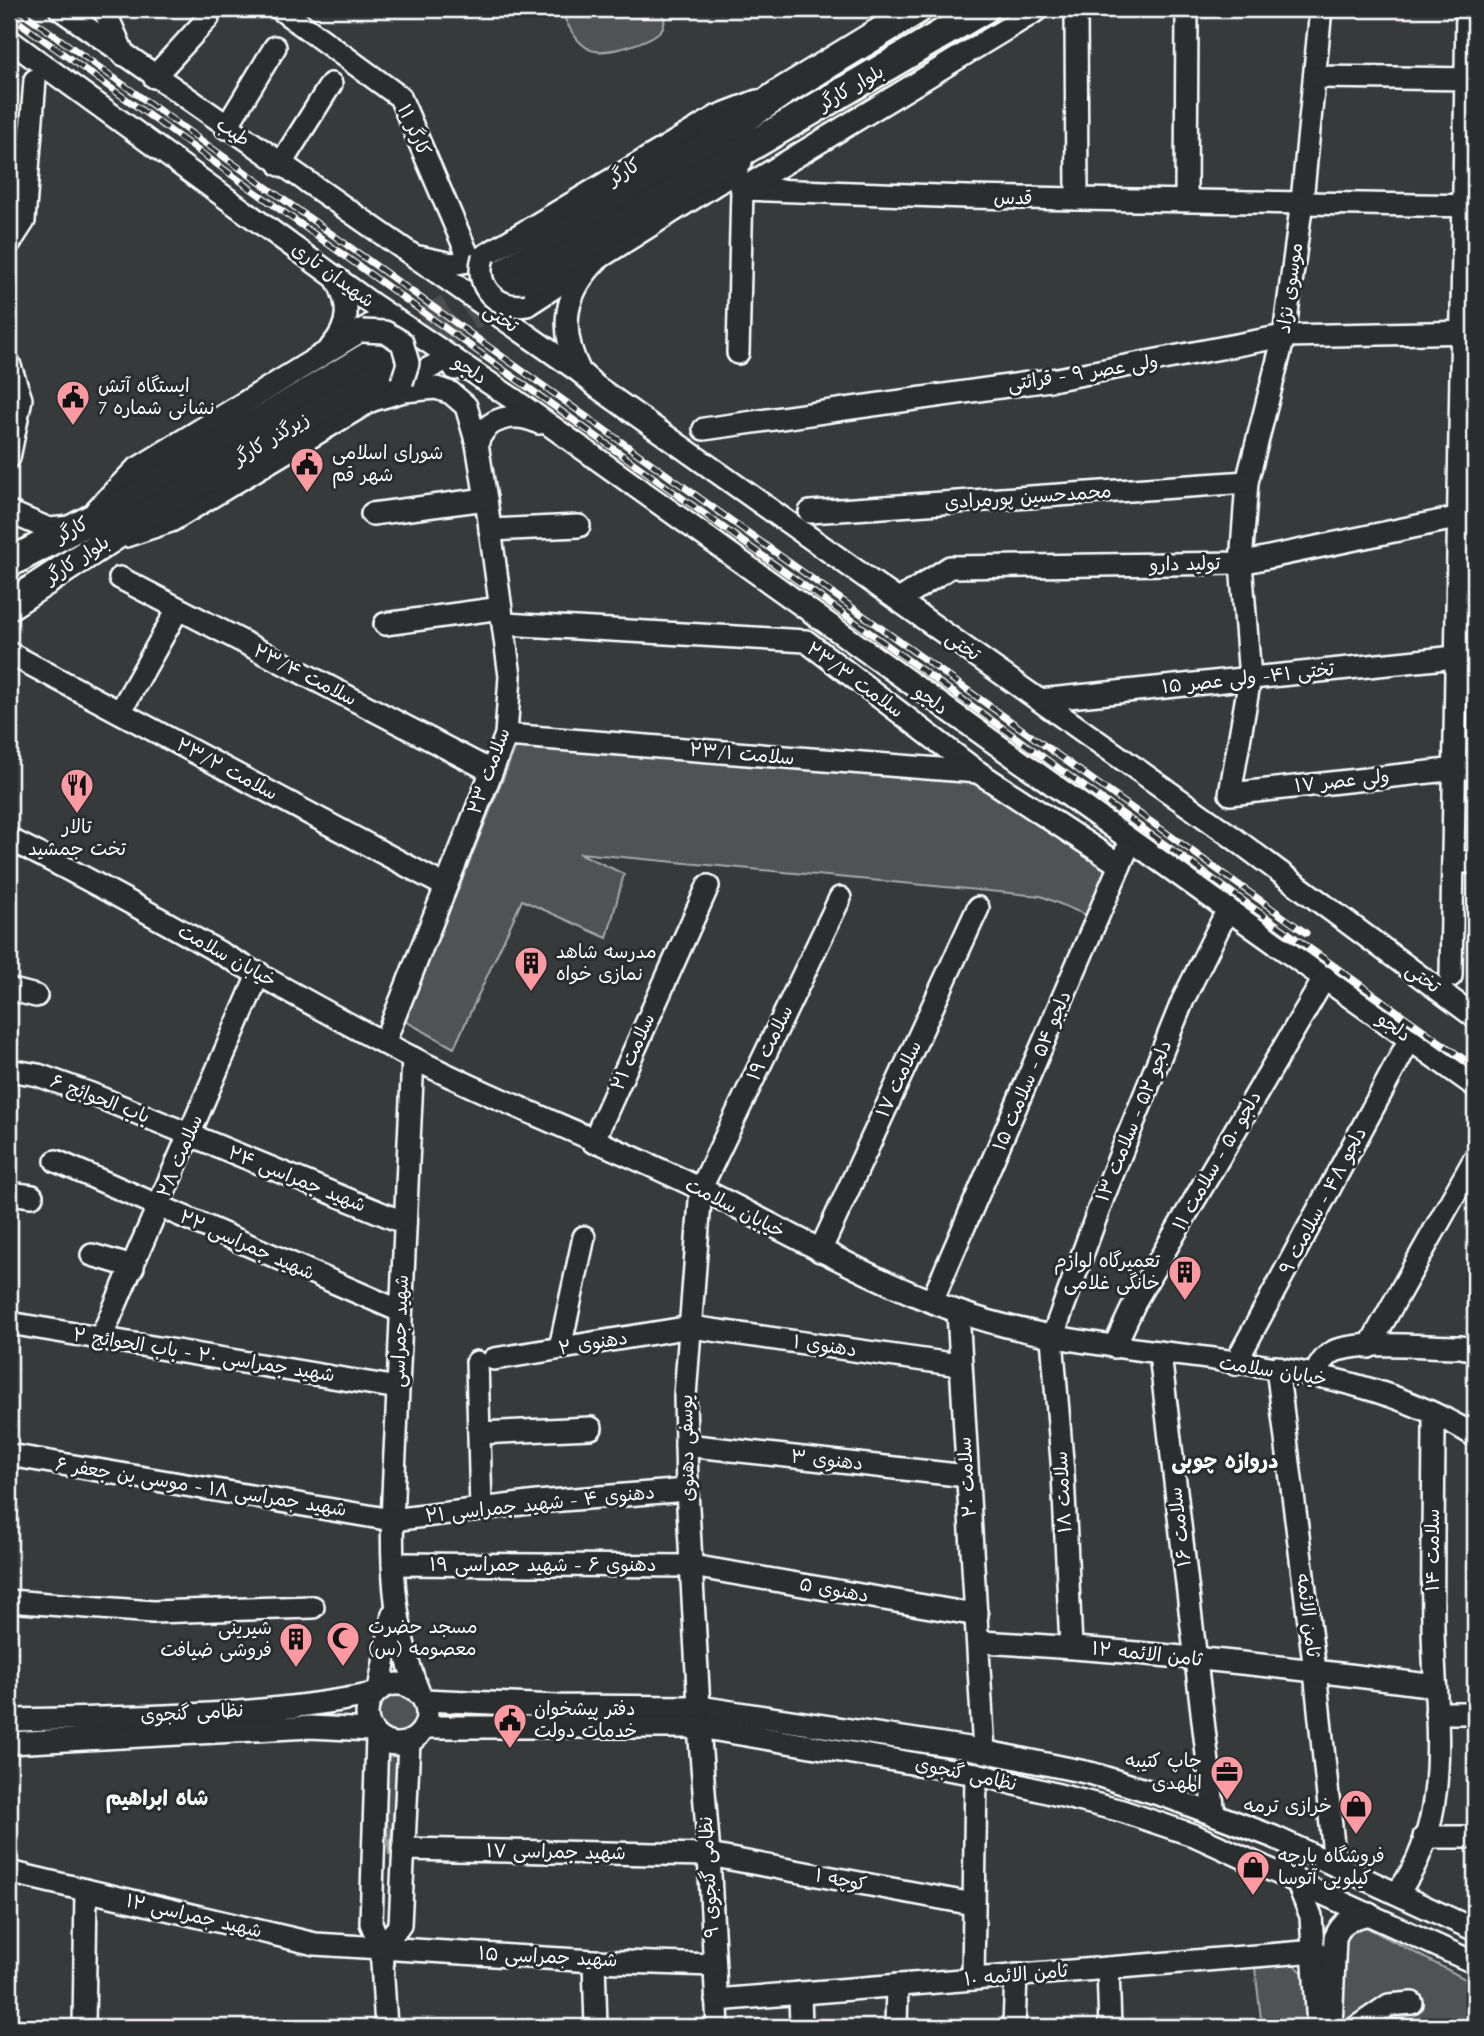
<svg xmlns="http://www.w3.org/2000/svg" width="1484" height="2036" viewBox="0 0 1484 2036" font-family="'Comic Neue','Playpen Sans Arabic',sans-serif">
<rect width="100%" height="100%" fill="#373a3b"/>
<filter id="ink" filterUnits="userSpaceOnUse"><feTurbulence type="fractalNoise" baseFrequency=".0143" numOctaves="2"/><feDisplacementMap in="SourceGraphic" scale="14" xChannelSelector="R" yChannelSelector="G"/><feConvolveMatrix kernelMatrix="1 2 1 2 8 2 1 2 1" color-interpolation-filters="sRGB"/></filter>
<g filter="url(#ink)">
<polygon fill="#444748" points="1192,2015 1193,2027 1148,2027 1148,2016"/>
<g fill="#505354" stroke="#a8a9aa" stroke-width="2">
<path d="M560 9H661C664 16 667 23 661 30 652 42 602 57 589 49 574 41 567 23 560 9Z"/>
<polygon points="517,744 988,781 1111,867 1086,915 1041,896 579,853 624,874 607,938 522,900 454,1048 405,1021"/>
<circle cx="397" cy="1714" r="24"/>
<polygon points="383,1755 400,1756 389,1855"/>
<polygon points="1364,1926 1475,1984 1475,2027 1393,2027 1393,2019 1405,2018 1404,2007 1362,2027 1341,2027 1345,1937 1355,1927"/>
<polygon points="1293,1964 1310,1979 1311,2027 1262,2027 1255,1968"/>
</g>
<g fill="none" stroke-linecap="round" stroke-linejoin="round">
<g stroke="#4b4e4f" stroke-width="28" stroke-dasharray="28 14" stroke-linecap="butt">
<polyline points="388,344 490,282"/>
<polyline points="398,363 502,297"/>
</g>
<defs>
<g id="minor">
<polyline points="60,9 580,372 597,387 1231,836 1475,1017"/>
<polyline points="104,9 124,55"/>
<polyline points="280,9 400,97 470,260"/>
<polyline points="1076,9 1077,199"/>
<polyline points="1321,9 1302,201 1284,336 1247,482 1241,563 1250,678 1230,794 1475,767"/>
<polyline points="9,40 372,304 516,401 1475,1086"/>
<polyline points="154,77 208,18"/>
<polyline points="1315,77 1475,79"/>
<polyline points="226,128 275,47"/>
<polyline points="280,165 331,84"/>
<polyline points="735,172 742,189 967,197 1475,206"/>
<polyline points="1186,200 1187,9"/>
<polyline points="9,244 24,221 35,80"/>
<polyline points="419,257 452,264 479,259 718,116 757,101"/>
<polyline points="527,305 584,268"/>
<path d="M331 347C351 325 350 303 336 278"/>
<polyline points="738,353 742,189 1039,9"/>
<polyline points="9,363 21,399 9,458"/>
<path d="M580 372C558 328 564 292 599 258L735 172 741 162"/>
<polyline points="373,400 404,391 436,388 451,393 466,406 477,444 486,499 510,676 506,735 384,1043"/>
<polyline points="704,429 1057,379 1284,336 1475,332"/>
<path d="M477 444C485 417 516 411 539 423"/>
<polyline points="97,509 135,470 377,321"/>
<polyline points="9,512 49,529 71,527"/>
<polyline points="810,512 1247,482"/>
<polyline points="372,514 486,499"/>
<polyline points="490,530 579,526"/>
<polyline points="126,536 171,521 402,382 451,357 455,369"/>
<polyline points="120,578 491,771"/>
<polyline points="899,600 950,567 1241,563 1475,514"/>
<polyline points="385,624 501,608"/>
<polyline points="504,624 806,641 978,772 1120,865"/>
<polyline points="9,653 445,886"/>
<polyline points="1040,700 1475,655"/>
<polyline points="120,712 178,609"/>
<polyline points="506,735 978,772"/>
<path d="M9 839C136 902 257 976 382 1042 486 1098 598 1138 703 1190 787 1231 868 1279 956 1311 1123 1370 1325 1341 1475 1436"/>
<polyline points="1453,862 1475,862"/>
<polyline points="1451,976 1467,9"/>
<polyline points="9,989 36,996"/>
<path d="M413 1058C408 1168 402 1278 398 1388 395 1489 379 1596 419 1693"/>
<polyline points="9,1070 38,1075 91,1094 405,1223"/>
<polyline points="593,1142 708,886"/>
<polyline points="56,1161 400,1311"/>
<polyline points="9,1193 32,1196"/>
<polyline points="820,1251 978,908"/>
<polyline points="92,1255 133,1267"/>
<polyline points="932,1301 1126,851"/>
<polyline points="958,1312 984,1752"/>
<polyline points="9,1323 398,1388"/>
<polyline points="101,1338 259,973"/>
<polyline points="1114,1347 1137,1298 1325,977"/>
<polyline points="1369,1347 1475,1158"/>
<polyline points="560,1348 584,1237"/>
<polyline points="1160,1354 1214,1814"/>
<polyline points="494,1359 691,1327 959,1365"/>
<polyline points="477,1362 481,1509"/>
<polyline points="1235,1364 1410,1039"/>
<polyline points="1277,1367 1315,1671 1335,1864"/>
<path d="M1315 1374C1320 1364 1326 1354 1337 1350 1371 1340 1425 1347 1461 1347L1475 1350"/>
<polyline points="479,1433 591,1428"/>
<polyline points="686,1445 967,1476"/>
<polyline points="9,1455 392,1520 537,1502 687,1490"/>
<polyline points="393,1564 692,1566 977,1615"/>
<polyline points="9,1601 153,1612 313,1607"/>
<path d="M979 1642C1132 1650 1284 1666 1435 1686"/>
<polyline points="1071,1647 1063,1473 1052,1338 1104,1195 1183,1000 1228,909"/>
<circle cx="397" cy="1714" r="30"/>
<polyline points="379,1690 393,1614"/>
<polyline points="424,1700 558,1706 699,1707 968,1748 1090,1773 1168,1797 1274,1837 1475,1930"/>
<polyline points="699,1707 687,1490 685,1396 701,1188 840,898"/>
<polyline points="1436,1713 1475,1713"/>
<path d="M9 1720C130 1717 255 1718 374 1694"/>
<polyline points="425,1727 699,1727 976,1774 1122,1811 1196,1836 1475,1963"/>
<polyline points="699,1727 709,1855 718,2027"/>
<polyline points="377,1737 371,1923 381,1947 386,2027"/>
<polyline points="9,1743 310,1727 371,1730"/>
<polyline points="1424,1837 1475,1837"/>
<polyline points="403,1849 709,1855 973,1904"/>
<polyline points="9,1872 315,1944 594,1961 714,1965"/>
<polyline points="1296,1879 1311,1916 1318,2027"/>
<path d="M1398 1892C1455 1818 1434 1714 1433 1628 1432 1557 1434 1485 1434 1414"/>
<polyline points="381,1947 400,1925 409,1742"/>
<polyline points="594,1961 596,2027"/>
<polyline points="1108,1968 1110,2027"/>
<polyline points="973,1979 976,1774"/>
<polyline points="800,1993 801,2027"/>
<polyline points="716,2000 1316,1951"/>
<polyline points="84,2027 86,1890"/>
<polyline points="896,2027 897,1985"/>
<polyline points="1014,2027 1016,1975"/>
<path d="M1331 2027 1335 1938C1342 1921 1351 1918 1369 1914"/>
<polyline points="1357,2027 1389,2005 1412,2003"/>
</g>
<g id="major">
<polyline points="490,282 703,147 782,92 918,9"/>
<polyline points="502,297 717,166 984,9"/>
<polyline points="9,563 135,496 383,348"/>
<polyline points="9,605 145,516 398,363"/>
</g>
</defs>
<use href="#minor" stroke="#fff" stroke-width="26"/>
<use href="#major" stroke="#fff" stroke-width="33"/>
<use href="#minor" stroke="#2a2d2e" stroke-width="21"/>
<use href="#major" stroke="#2a2d2e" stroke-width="28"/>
<defs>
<g id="rail">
<polyline points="18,9 1306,933"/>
<polyline points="9,15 1475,1067"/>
</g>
</defs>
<use href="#rail" stroke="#fff" stroke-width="7"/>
<use href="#rail" stroke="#2a2d2e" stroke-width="4.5" stroke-dasharray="13" stroke-linecap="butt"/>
<defs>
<g id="minor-bridge">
<path d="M483 257C474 287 497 310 527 305"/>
<polyline points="362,331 385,332 402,342 408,363 402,382"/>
</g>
</defs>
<use href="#minor-bridge" stroke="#fff" stroke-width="26" stroke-linecap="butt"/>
<use href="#minor-bridge" stroke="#2a2d2e" stroke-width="21"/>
</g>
</g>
<defs>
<symbol id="civic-pin" viewBox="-11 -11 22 30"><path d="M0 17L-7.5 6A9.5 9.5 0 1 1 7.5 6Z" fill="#ff9aa2" stroke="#2a2d2e"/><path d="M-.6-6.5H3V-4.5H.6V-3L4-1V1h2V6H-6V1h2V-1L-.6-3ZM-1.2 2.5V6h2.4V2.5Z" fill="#111"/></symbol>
<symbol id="restaurant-pin" viewBox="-11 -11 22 30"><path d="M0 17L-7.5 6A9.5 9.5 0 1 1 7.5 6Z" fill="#ff9aa2" stroke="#2a2d2e"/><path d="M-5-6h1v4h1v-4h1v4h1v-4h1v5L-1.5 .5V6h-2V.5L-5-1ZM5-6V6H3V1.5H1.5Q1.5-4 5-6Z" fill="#111"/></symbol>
<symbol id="building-pin" viewBox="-11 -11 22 30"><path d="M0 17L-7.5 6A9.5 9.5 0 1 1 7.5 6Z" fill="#ff9aa2" stroke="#2a2d2e"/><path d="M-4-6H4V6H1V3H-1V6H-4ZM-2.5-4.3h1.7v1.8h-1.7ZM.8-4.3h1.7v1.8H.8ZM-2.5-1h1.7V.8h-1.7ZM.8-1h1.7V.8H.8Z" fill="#111"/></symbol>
<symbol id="mosque-pin" viewBox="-11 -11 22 30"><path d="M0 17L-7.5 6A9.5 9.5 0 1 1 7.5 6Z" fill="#ff9aa2" stroke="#2a2d2e"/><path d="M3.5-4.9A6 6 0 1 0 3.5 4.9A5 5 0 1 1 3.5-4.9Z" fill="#111"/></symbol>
<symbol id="office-pin" viewBox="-11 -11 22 30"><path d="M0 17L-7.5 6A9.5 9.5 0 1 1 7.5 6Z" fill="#ff9aa2" stroke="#2a2d2e"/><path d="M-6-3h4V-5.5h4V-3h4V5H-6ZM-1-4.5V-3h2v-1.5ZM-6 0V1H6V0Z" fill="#111"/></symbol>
<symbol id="shop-pin" viewBox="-11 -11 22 30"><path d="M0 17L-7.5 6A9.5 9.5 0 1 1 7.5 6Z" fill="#ff9aa2" stroke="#2a2d2e"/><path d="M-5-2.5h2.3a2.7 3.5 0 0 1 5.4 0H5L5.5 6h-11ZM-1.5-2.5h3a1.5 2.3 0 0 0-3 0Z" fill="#111"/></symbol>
</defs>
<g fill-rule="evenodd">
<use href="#civic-pin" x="54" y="378" width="38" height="52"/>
<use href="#civic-pin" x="288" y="445" width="38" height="52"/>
<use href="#restaurant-pin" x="58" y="766" width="38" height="52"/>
<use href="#building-pin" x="512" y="944" width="38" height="52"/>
<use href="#building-pin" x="1166" y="1253" width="38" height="52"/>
<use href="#mosque-pin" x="324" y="1619" width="38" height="52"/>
<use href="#building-pin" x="277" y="1620" width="38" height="52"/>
<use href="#civic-pin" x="491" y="1701" width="38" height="52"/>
<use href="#office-pin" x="1208" y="1753" width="38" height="52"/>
<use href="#shop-pin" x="1337" y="1787" width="38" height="52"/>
<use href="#shop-pin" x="1234" y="1848" width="38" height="52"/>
</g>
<g text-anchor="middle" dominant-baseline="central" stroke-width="6" stroke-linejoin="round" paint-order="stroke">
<g font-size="19" fill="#fff" stroke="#2a2d2e">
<text transform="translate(851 88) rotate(-30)">بلوار کارگر</text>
<text transform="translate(414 130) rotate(66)">کارگر ۱۱</text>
<text transform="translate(233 132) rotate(35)">طیب</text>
<text transform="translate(624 172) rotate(-31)">کارگر</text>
<text transform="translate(1013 198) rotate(1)">قدس</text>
<text transform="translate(333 275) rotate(36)">شهیدان تاری</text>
<text transform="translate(1290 288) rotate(-82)">موسوی نژاد</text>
<text transform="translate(501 318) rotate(34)">تختی</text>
<text transform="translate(470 370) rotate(34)">دلجو</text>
<text transform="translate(1083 373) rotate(-9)">ولی عصر ۹ - قرائتی</text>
<text transform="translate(271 439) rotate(-31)">زیرگذر کارگر</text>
<text transform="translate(1028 497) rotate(-4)">محمدحسین پورمرادی</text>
<text transform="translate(72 530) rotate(-28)">کارگر</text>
<text transform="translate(77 560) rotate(-33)">بلوار کارگر</text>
<text transform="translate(1185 564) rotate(-1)">تولید دارو</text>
<text transform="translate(963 646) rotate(35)">تختی</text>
<text transform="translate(305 675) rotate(27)">سلامت ۲۳/۴</text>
<text transform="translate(1248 678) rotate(-6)">تختی ۴۱- ولی عصر ۱۵</text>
<text transform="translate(855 680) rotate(36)">سلامت ۲۳/۳</text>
<text transform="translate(931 700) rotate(36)">دلجو</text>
<text transform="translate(742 754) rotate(5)">سلامت ۲۳/۱</text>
<text transform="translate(227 769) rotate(28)">سلامت ۲۳/۲</text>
<text transform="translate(489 771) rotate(-70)">سلامت ۲۳</text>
<text transform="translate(1342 781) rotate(-6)">ولی عصر ۱۷</text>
<text transform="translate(227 956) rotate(29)">خیابان سلامت</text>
<text transform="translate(1423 978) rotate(36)">تختی</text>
<text transform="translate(1394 1027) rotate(36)">دلجو</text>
<text transform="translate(770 1043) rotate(-64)">سلامت ۱۹</text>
<text transform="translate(633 1052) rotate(-66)">سلامت ۲۱</text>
<text transform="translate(1032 1071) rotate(-67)">دلجو ۵۴ - سلامت ۱۵</text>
<text transform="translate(899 1079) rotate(-65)">سلامت ۱۷</text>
<text transform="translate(100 1099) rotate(21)">باب الحوائج ۶</text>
<text transform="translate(1134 1121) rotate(-68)">دلجو ۵۲ - سلامت ۱۳</text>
<text transform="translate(180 1156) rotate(-67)">سلامت ۲۸</text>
<text transform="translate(1217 1161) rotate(-60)">دلجو ۵۰ - سلامت ۱۱</text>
<text transform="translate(297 1179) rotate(22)">شهید جمراسی ۲۴</text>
<text transform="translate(1323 1201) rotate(-62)">دلجو ۴۸ - سلامت ۹</text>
<text transform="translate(735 1208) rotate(27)">خیابان سلامت</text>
<text transform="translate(247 1245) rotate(24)">شهید جمراسی ۲۲</text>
<text transform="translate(400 1331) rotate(-88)">شهید جمراسی</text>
<text transform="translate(593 1343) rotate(-9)">دهنوی ۲</text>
<text transform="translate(825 1346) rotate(8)">دهنوی ۱</text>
<text transform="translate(204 1355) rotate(9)">شهید جمراسی ۲۰ - باب الحوائج ۲</text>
<text transform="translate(1273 1371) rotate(9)">خیابان سلامت</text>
<text transform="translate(687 1448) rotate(-91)">یوسفی دهنوی</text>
<text transform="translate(827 1460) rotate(6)">دهنوی ۳</text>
<text transform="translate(967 1477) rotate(-94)">سلامت ۲۰</text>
<text transform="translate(201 1487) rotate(9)">شهید جمراسی ۱۸ - موسی بن جعفر ۶</text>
<text transform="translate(1063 1492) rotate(-93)">سلامت ۱۸</text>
<text transform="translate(540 1504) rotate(-6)">دهنوی ۴ - شهید جمراسی ۲۱</text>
<text transform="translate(1180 1527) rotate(-97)">سلامت ۱۶</text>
<text transform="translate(1433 1550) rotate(-90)">سلامت ۱۴</text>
<text x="543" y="1565">دهنوی ۶ - شهید جمراسی ۱۹</text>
<text transform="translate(834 1590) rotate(10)">دهنوی ۵</text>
<text transform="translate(1308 1615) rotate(83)">ثامن الائمه</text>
<text transform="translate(1147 1654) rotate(6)">ثامن الائمه ۱۲</text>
<text transform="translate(192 1713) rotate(-3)">نظامی گنجوی</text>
<text transform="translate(966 1774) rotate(12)">نظامی گنجوی</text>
<text transform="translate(556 1852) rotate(1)">شهید جمراسی ۱۷</text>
<text transform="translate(709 1877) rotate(-93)">نظامی گنجوی ۹</text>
<text transform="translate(841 1880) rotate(11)">کوچه ۱</text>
<text transform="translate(194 1916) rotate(13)">شهید جمراسی ۱۲</text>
<text transform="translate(548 1957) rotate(3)">شهید جمراسی ۱۵</text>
<text transform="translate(1016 1975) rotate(-5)">ثامن الائمه ۱۰</text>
</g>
<g font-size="19" fill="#fff" stroke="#2a2d2e" text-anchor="start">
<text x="98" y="386">ایستگاه آتش<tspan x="98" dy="22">نشانی شماره 7</tspan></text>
<text x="332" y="453">شورای اسلامی<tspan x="332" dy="22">شهر قم</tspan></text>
<text x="77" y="827" text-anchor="middle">تالار<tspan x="77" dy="22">تخت جمشید</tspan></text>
<text x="556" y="952">مدرسه شاهد<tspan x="556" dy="22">نمازی خواه</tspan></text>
<text x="1160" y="1261" text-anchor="end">تعمیرگاه لوازم<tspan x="1160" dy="22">خانگی غلامی</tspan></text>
<text x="368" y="1627">مسجد حضرت<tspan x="368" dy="22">معصومه (س)</tspan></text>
<text x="272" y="1628" text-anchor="end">شیرینی<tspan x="272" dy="22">فروشی ضیافت</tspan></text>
<text x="534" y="1709">دفتر پیشخوان<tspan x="534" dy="22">خدمات دولت</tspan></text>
<text x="1202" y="1761" text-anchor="end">چاپ‌ کتیبه<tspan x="1202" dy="22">المهدی</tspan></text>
<text x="1332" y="1806" text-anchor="end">خرازی ترمه</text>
<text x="1278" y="1856">فروشگاه پارچه<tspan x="1278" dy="22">کیلویی آتوسا</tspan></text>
</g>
<g font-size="21" font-weight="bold" fill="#fff" stroke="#2a2d2e">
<text x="1225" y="1461">دروازه چوبی</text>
<text x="157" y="1798">شاه ابراهیم</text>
</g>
</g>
<rect width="1484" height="2036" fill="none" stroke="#2a2d2e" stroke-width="35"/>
<rect x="18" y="18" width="1449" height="2001" fill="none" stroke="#fff" stroke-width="2.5" filter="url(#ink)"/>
</svg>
